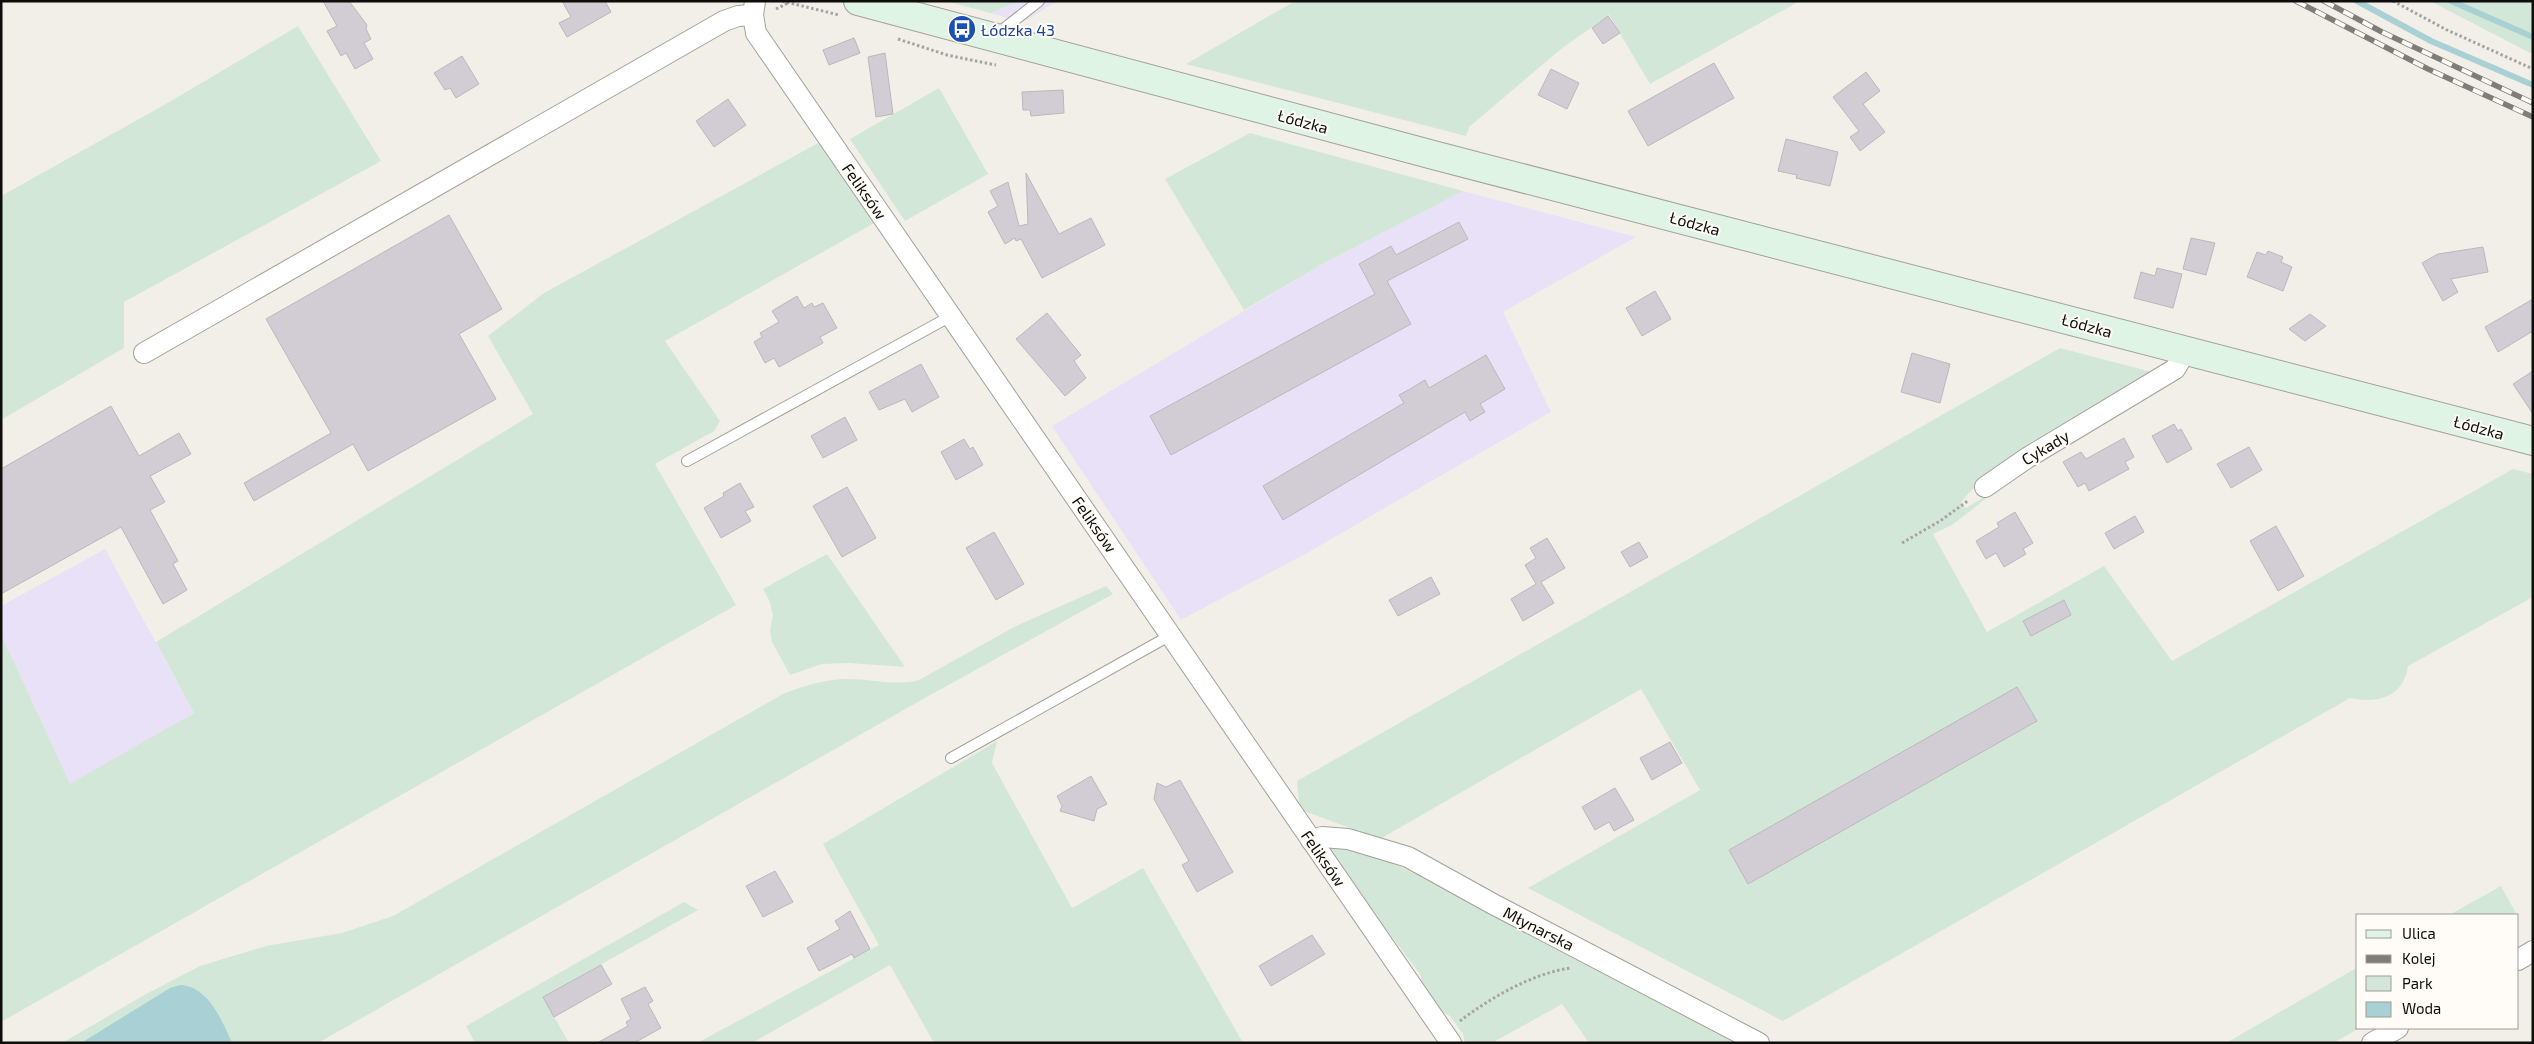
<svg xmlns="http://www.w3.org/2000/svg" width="2534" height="1044" viewBox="0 0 2534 1044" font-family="'Exo 2',sans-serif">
<rect width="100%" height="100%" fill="#f2efe8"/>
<g fill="#e8e1f7">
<polygon points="1021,1 1058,1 1023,22 990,13"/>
<polygon points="1463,191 1636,237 1503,312 1551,412 1307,553 1181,620 1052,426 1324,263"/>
<polygon points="105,549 194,713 70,785 1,634 1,606"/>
</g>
<g fill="#d3e7d8">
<polygon points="946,1 1021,1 990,13"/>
<polygon points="1295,1 1800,1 1650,84 1609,15 1561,49 1469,127 1466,136 1186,64"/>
<polygon points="2430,1 2533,1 2533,54 2530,53"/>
<polygon points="298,26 381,161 124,302 124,348 1,420 1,196 164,105"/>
<polygon points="939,88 988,174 905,221 850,139"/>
<polygon points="1250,133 1463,191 1324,263 1244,310 1165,179"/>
<polygon points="820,142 876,222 665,341 720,421 714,431 655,464 736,605 1,1022 1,634 70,784 194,713 156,642 533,414 488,336 544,293"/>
<path d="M2060 348 2152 372C2122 392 1969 479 1961 504L1966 508 2001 487 1952 525 1933 534 1987 632 2104 566 2172 661 2513 469 2533 474V597L2408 666C2404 697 2377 704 2350 698L1783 1021 1528 888 1700 790 1641 689 1380 839 1304 811 1299 803 1297 781Z"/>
<polygon points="827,554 905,667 849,663 822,664 790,675 772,642 770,630 773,615 770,602 763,589"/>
<path d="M1106 586 1113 594 916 703 318 1043H62L146 994 200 966 266 946 342 933 393 916 783 694C804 686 824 679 847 679 871 679 896 686 919 680L1016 626Z"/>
<polygon points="997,741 992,763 1072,908 1143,868 1243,1043 934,1043 890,965 752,1043 697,1043 879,945 823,844"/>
<path d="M1314 828C1459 890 1600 965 1738 1043H1589L1562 1004 1492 1043H1465L1463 1034 1450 1016 1440 1011 1423 986 1420 974 1348 879Z"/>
<polygon points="2501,886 2517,915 2449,915"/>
<polygon points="684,902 698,910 543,997 569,1043 475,1043 466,1026"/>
<polygon points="2358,967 2358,1028 2360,1028 2333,1043 2226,1043"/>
</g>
<path fill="#a9d1d5" d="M180 985C208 986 222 1020 232 1043H81L170 988Z"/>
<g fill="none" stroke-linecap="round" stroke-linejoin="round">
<g stroke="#a9d1d5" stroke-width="6">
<polyline points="2357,1 2431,41 2533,85"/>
<polyline points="2451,1 2533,37"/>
</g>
</g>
<g fill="#d2cdd4" stroke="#bcb7bd">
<polygon points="323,1 349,1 367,25 366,29 371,39 364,43 373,59 355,69 346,53 341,56 327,31 337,26"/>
<polygon points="562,1 605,1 611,12 567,37 559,23 571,17"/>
<polygon points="1608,16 1620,33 1603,44 1592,28"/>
<polygon points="854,38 860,53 829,65 823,50"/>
<polygon points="885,53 893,114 876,117 868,57"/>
<polygon points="462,56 479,84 456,98 450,88 445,90 434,73"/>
<polygon points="1714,63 1734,98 1648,146 1628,111"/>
<polygon points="1551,69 1579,83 1567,109 1538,95"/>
<polygon points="1866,72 1880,91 1863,104 1885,132 1860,151 1850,137 1859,131 1833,97"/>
<polygon points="1063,90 1064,113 1031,116 1030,110 1023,110 1022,92"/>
<polygon points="728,99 746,125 714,147 696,121"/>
<polygon points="1786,139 1838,152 1830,186 1796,178 1797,175 1778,171"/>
<polygon points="1026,173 1059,234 1091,218 1105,245 1042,278 1021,239 1016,241 1015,238 1005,244 988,212 998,206 990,191 1008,182 1019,226 1028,224"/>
<polygon points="449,215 502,309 459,334 496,399 368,471 353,444 254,501 244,483 331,433 266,319"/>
<polygon points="1459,222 1468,239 1387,281 1411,324 1171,455 1150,416 1375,294 1359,264 1391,246 1396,255"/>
<polygon points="2191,238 2215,243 2206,275 2183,269"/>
<polygon points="2483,247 2488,272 2451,279 2458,292 2443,301 2422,263 2438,254"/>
<polygon points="2268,251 2283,257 2281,262 2292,267 2283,291 2247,277 2257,252 2266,255"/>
<polygon points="2157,268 2182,274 2173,308 2134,298 2141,272 2155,276"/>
<polygon points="1655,291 1671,319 1642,336 1626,308"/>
<polygon points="797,296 804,308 812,303 814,307 823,303 837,328 820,337 823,343 779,367 774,358 765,363 754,342 762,337 760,333 779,322 772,311"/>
<polygon points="2533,299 2533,331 2498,352 2485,327"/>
<polygon points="1047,313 1081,355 1074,361 1086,378 1065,396 1016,339"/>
<polygon points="2310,314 2326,326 2305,341 2289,329"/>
<polygon points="1912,353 1950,364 1940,403 1901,392"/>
<polygon points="1486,355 1505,389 1480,404 1485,412 1470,421 1465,412 1283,520 1263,486 1404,403 1399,395 1410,389 1425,380 1429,388"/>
<polygon points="921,364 939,397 912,412 905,399 879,410 869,392"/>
<polygon points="2533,371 2533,414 2513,384"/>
<polygon points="111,406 139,456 179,433 191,454 150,476 165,502 150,510 178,561 173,564 187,590 163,604 121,527 1,594 1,469"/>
<polygon points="845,417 857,440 823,458 811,436"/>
<polygon points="2174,424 2178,431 2181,429 2192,449 2167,463 2152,436"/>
<polygon points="2124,438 2134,457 2125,462 2129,469 2089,491 2085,483 2078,487 2063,462 2081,452 2086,459"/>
<polygon points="964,439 970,449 973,447 983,465 956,480 941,452"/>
<polygon points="2249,447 2262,470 2231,488 2217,464"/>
<polygon points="740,483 754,507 745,511 751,521 721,538 704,508 724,496 723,493"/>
<polygon points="847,487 876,538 842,557 813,506"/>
<polygon points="2015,512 2033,543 2023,549 2026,554 2004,567 1996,553 1986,559 1976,541 1999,527 1997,523"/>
<polygon points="2135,516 2144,532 2114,549 2105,533"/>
<polygon points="2276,526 2304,576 2278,591 2250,541"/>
<polygon points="994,532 1024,584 996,600 966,548"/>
<polygon points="1547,538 1565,568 1541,582 1554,603 1523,621 1511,599 1536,584 1525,565 1536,558 1530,548"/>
<polygon points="1639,542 1648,557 1630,567 1621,552"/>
<polygon points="1431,577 1440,594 1398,616 1389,600"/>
<polygon points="2064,600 2071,615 2031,636 2023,621"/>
<polygon points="2017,687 2037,721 1748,884 1729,850"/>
<polygon points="1670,742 1682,763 1652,780 1640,758"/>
<polygon points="1091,776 1107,804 1097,809 1094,821 1060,811 1062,806 1057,796"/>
<polygon points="1180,780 1233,872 1197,892 1182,865 1189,861 1154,799 1157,783 1166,787"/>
<polygon points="1615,788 1634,820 1614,831 1609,822 1595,830 1582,807"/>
<polygon points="775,871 793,902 763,917 746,886"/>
<polygon points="850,911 870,949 854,958 852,954 819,971 807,948 840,929 835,921"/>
<polygon points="1312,935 1325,954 1271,986 1259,966"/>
<polygon points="601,965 612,984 554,1017 543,997"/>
<polygon points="645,987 653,1001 648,1004 661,1028 634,1043 597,1043 628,1026 626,1022 631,1019 621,999"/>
</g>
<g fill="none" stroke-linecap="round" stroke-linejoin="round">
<defs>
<g id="lane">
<polyline points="997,34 1039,1"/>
<polyline points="687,461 951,316"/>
<polyline points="951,758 1171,635"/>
</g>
<g id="street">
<polyline points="755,1 753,15 756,33 1451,1043"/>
<polyline points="144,353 724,21 738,16 753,15"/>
<polyline points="1985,487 2027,458 2175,369 2186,351"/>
<polyline points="1311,840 1322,837 1348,839 1408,857 1493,904 1759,1043"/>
<polyline points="2518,960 2533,951"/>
<polyline points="2372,1043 2398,1028"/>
</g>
<polyline id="secondary" points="858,1 1437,156 2533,441"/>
</defs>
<use href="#lane" stroke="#a3a099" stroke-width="12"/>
<use href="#street" stroke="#a3a099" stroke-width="22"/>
<use href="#secondary" stroke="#a3a099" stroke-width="30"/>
<g stroke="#a6a49f" stroke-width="3" stroke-dasharray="2.5 2.5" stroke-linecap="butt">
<polyline points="782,1 839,15"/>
<polyline points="2393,1 2447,30 2533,69"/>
<polyline points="776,9 788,3"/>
<polyline points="898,39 947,55 996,65"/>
<polyline points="1902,543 1940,521 1969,500"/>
<path d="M1460 1021C1490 998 1533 973 1571 968"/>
</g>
<use href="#lane" stroke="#fff" stroke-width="10"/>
<use href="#street" stroke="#fff" stroke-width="20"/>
<use href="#secondary" stroke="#dff4e4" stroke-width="28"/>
<defs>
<g id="rail">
<polyline points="2296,1 2428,69 2533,117"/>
<polyline points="2324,1 2382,32 2533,103"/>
</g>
</defs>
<use href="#rail" stroke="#7f7d78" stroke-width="5.5"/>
<use href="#rail" stroke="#fffcf7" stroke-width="4" stroke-dasharray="11" stroke-linecap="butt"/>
</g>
<defs>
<symbol id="bus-disc" viewBox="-11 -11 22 22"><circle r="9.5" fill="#1a4fb4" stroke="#fffcf7"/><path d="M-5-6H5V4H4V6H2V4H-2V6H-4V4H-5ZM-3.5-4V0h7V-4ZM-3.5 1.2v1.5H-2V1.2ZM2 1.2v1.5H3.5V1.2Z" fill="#fff"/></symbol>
</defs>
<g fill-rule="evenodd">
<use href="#bus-disc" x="946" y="13" width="32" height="32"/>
</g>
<g text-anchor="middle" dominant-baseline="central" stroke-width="4" stroke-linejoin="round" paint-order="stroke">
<g font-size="16" fill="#164399" stroke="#fffcf7" text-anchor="start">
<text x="981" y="29">Łódzka 43</text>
</g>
<g font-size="16" fill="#0e0d0b" stroke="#fffcf7">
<text transform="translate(1303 121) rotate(15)">Łódzka</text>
<text transform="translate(865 191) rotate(55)">Feliksów</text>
<text transform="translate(1695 223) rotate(15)">Łódzka</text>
<text transform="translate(2087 325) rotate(15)">Łódzka</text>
<text transform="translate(2479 427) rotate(15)">Łódzka</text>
<text transform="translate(2045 447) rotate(-31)">Cykady</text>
<text transform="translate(1095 524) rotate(55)">Feliksów</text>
<text transform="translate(1324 858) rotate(55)">Feliksów</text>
<text transform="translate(1539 928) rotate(27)">Młynarska</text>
</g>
</g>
<rect width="2534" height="1044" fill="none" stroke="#0e0d0b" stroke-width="5"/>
<rect x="2356" y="914" width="162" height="115" fill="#fffcf7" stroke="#9f9c99"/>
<rect x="2366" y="930" width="25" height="8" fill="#dff4e4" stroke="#9f9c99"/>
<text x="2402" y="939" font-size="15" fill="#0e0d0b">Ulica</text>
<rect x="2366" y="955" width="25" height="8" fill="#7f7d78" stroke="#9f9c99"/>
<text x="2402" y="964" font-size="15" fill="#0e0d0b">Kolej</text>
<rect x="2366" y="976" width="25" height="15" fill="#d3e7d8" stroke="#9f9c99"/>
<text x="2402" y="989" font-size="15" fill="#0e0d0b">Park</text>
<rect x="2366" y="1002" width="25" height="15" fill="#a9d1d5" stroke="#9f9c99"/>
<text x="2402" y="1014" font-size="15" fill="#0e0d0b">Woda</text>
</svg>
